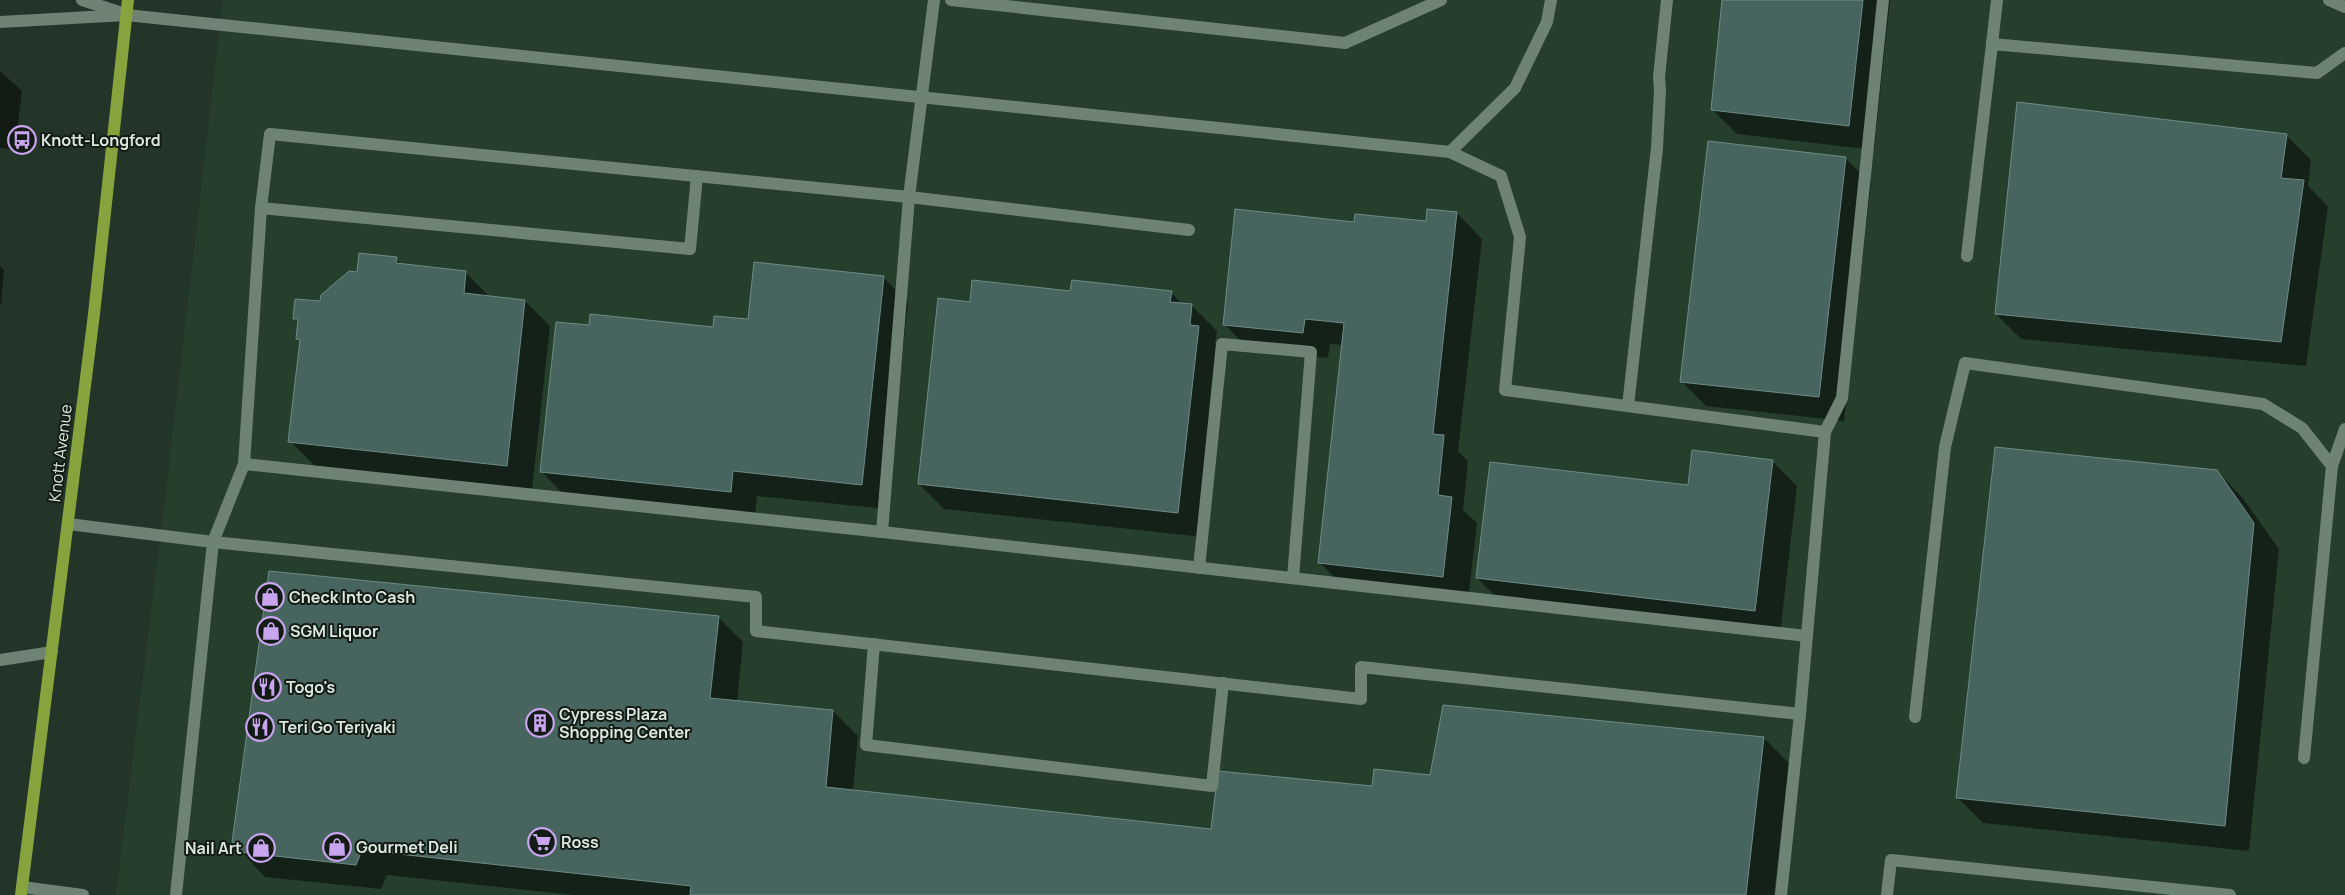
<svg xmlns="http://www.w3.org/2000/svg" width="2345" height="895" viewBox="0 0 2345 895" font-family="Manrope,sans-serif">
<rect width="100%" height="100%" fill="#233528"/>
<polygon fill="#263f2d" points="223,0 2345,0 2345,895 116,895 166,492"/>
<g fill="#0007">
<polygon points="1723,0 1890,0 1874,150 1737,134 1712,109"/>
<polygon points="0,71 22,91 15,150 0,148"/>
<polygon points="2286,135 2311,160 2308,186 2328,206 2306,366 2021,339 1996,314"/>
<polygon points="1845,158 1871,183 1844,421 1706,406 1681,381"/>
<polygon points="1457,213 1482,239 1458,451 1468,461 1463,510 1477,523 1468,601 1344,587 1319,562 1343,345 1330,344 1328,358 1249,349 1224,324 1356,224 1427,223"/>
<polygon points="396,259 403,266 466,273 490,297 525,301 550,326 532,490 315,466 290,441 301,342 297,339 299,323 294,318 321,303 358,273"/>
<polygon points="0,266 4,270 1,304 0,304"/>
<polygon points="883,277 908,302 886,509 757,496 755,516 566,497 541,471 590,327 714,328 749,321"/>
<polygon points="1072,292 1171,292 1183,305 1192,306 1217,331 1215,344 1224,352 1203,537 944,509 919,484 971,303"/>
<polygon points="1772,461 1797,486 1780,635 1502,603 1477,578 1689,486"/>
<polygon points="2217,471 2242,497 2279,549 2249,851 1983,823 1958,798"/>
<polygon points="718,617 743,642 737,702 833,711 858,736 853,791 1213,831 1373,788 1764,738 1789,763 1774,895 573,895 387,875 381,889 265,877 233,842"/>
</g>
<g fill="#48645f" stroke="#6e8b86">
<polygon points="1722,0 1863,0 1849,126 1711,110"/>
<polygon points="2017,102 2287,134 2281,178 2304,180 2281,342 1995,314"/>
<polygon points="1708,141 1846,157 1819,397 1680,382"/>
<polygon points="1235,209 1354,222 1355,214 1426,221 1427,209 1457,212 1433,434 1444,435 1438,495 1452,497 1443,577 1318,563 1344,323 1305,319 1303,333 1223,325"/>
<polygon points="359,253 397,257 396,263 466,271 464,293 525,300 507,466 288,442 300,340 296,339 298,319 293,319 295,299 320,301 321,295 349,271 357,272"/>
<polygon points="754,262 884,276 862,485 733,471 731,492 540,472 556,322 589,325 590,314 713,327 714,316 748,319"/>
<polygon points="972,280 1070,291 1072,280 1172,291 1170,302 1192,304 1190,325 1199,326 1178,513 918,484 938,298 970,302"/>
<polygon points="1995,447 2217,470 2254,523 2225,826 1956,798"/>
<polygon points="1692,450 1773,460 1755,611 1476,578 1490,462 1688,485"/>
<polygon points="269,571 719,616 710,698 833,710 826,787 1211,829 1218,771 1372,786 1374,769 1430,775 1443,705 1764,737 1746,895 690,895 691,886 362,850 356,865 239,852 240,844 232,842"/>
</g>
<g fill="none" stroke-linecap="round" stroke-linejoin="round">
<g stroke="#6e8373" stroke-width="12">
<polyline points="82,0 119,12"/>
<polyline points="934,0 909,197 1189,230"/>
<polyline points="951,0 1345,43 1441,0"/>
<polyline points="2329,0 2345,7"/>
<polyline points="0,22 126,15 1450,152 1501,176 1520,237 1505,390 1825,432"/>
<polyline points="1992,44 1997,0"/>
<polyline points="1450,152 1515,88 1547,22 1551,0"/>
<polyline points="261,208 690,249 697,176"/>
<polyline points="1967,256 1992,44 2317,73 2345,53"/>
<polyline points="1628,406 1657,148 1660,90 1659,77 1667,0"/>
<polyline points="244,464 882,532 1807,636"/>
<polyline points="68,524 213,542 756,597 756,631 1361,699 1361,667 1800,714"/>
<polyline points="1199,568 1222,344 1311,352 1293,578"/>
<polyline points="874,644 866,745 1212,786 1223,683"/>
<polyline points="0,660 52,652"/>
<polyline points="1915,717 1945,447 1965,363 2263,404 2302,428 2332,466"/>
<polyline points="2304,758 2332,466 2345,429"/>
<polyline points="22,887 83,895"/>
<polyline points="176,895 213,542 244,464 261,208 270,134 909,197 882,532"/>
<polyline points="1781,895 1800,714 1825,432 1842,398 1883,0"/>
<polyline points="1887,895 1891,860 2230,895"/>
</g>
<polyline stroke="#87a33d" stroke-width="12" points="21,895 94,314 128,0"/>
</g>
<defs>
<symbol id="bus-ring" viewBox="-11 -11 22 22"><circle r="9.5" fill="#121b14" stroke="#c8a5ee" stroke-width="1.5"/><path d="M-5-6H5V4H4V6H2V4H-2V6H-4V4H-5ZM-3.5-4V0h7V-4ZM-3.5 1.2v1.5H-2V1.2ZM2 1.2v1.5H3.5V1.2Z" fill="#c8a5ee"/></symbol>
<symbol id="shop-ring" viewBox="-11 -11 22 22"><circle r="9.5" fill="#121b14" stroke="#c8a5ee" stroke-width="1.5"/><path d="M-5-2.5h2.3a2.7 3.5 0 0 1 5.4 0H5L5.5 6h-11ZM-1.5-2.5h3a1.5 2.3 0 0 0-3 0Z" fill="#c8a5ee"/></symbol>
<symbol id="restaurant-ring" viewBox="-11 -11 22 22"><circle r="9.5" fill="#121b14" stroke="#c8a5ee" stroke-width="1.5"/><path d="M-5-6h1v4h1v-4h1v4h1v-4h1v5L-1.5 .5V6h-2V.5L-5-1ZM5-6V6H3V1.5H1.5Q1.5-4 5-6Z" fill="#c8a5ee"/></symbol>
<symbol id="building-ring" viewBox="-11 -11 22 22"><circle r="9.5" fill="#121b14" stroke="#c8a5ee" stroke-width="1.5"/><path d="M-4-6H4V6H1V3H-1V6H-4ZM-2.5-4.3h1.7v1.8h-1.7ZM.8-4.3h1.7v1.8H.8ZM-2.5-1h1.7V.8h-1.7ZM.8-1h1.7V.8H.8Z" fill="#c8a5ee"/></symbol>
<symbol id="supermarket-ring" viewBox="-11 -11 22 22"><circle r="9.5" fill="#121b14" stroke="#c8a5ee" stroke-width="1.5"/><path d="M-6-5.5h2.5l.6 2H6L4.5 2H-2.5L-4.4-4H-6ZM-1.5 3.2a1.3 1.3 0 1 0 .1 0ZM3 3.2a1.3 1.3 0 1 0 .1 0Z" fill="#c8a5ee"/></symbol>
</defs>
<g fill-rule="evenodd">
<use href="#bus-ring" x="6" y="124" width="32" height="32"/>
<use href="#shop-ring" x="254" y="581" width="32" height="32"/>
<use href="#shop-ring" x="255" y="615" width="32" height="32"/>
<use href="#restaurant-ring" x="251" y="671" width="32" height="32"/>
<use href="#building-ring" x="524" y="707" width="32" height="32"/>
<use href="#restaurant-ring" x="244" y="711" width="32" height="32"/>
<use href="#supermarket-ring" x="526" y="826" width="32" height="32"/>
<use href="#shop-ring" x="321" y="831" width="32" height="32"/>
<use href="#shop-ring" x="245" y="832" width="32" height="32"/>
</g>
<g text-anchor="middle" dominant-baseline="central" stroke-width="4" stroke-linejoin="round" paint-order="stroke">
<g font-size="16" font-weight="bold" fill="#dce8df" stroke="#121b14" text-anchor="start">
<text x="41" y="140">Knott-Longford</text>
<text x="289" y="597">Check Into Cash</text>
<text x="290" y="631">SGM Liquor</text>
<text x="286" y="687">Togo's</text>
<text x="559" y="714">Cypress Plaza<tspan x="559" dy="18">Shopping Center</tspan></text>
<text x="279" y="727">Teri Go Teriyaki</text>
<text x="561" y="842">Ross</text>
<text x="356" y="847">Gourmet Deli</text>
<text x="242" y="848" text-anchor="end">Nail Art</text>
</g>
<g font-size="16" fill="#dce8df" stroke="#121b14">
<text transform="translate(60 453) rotate(-83)">Knott Avenue</text>
</g>
</g>
</svg>
